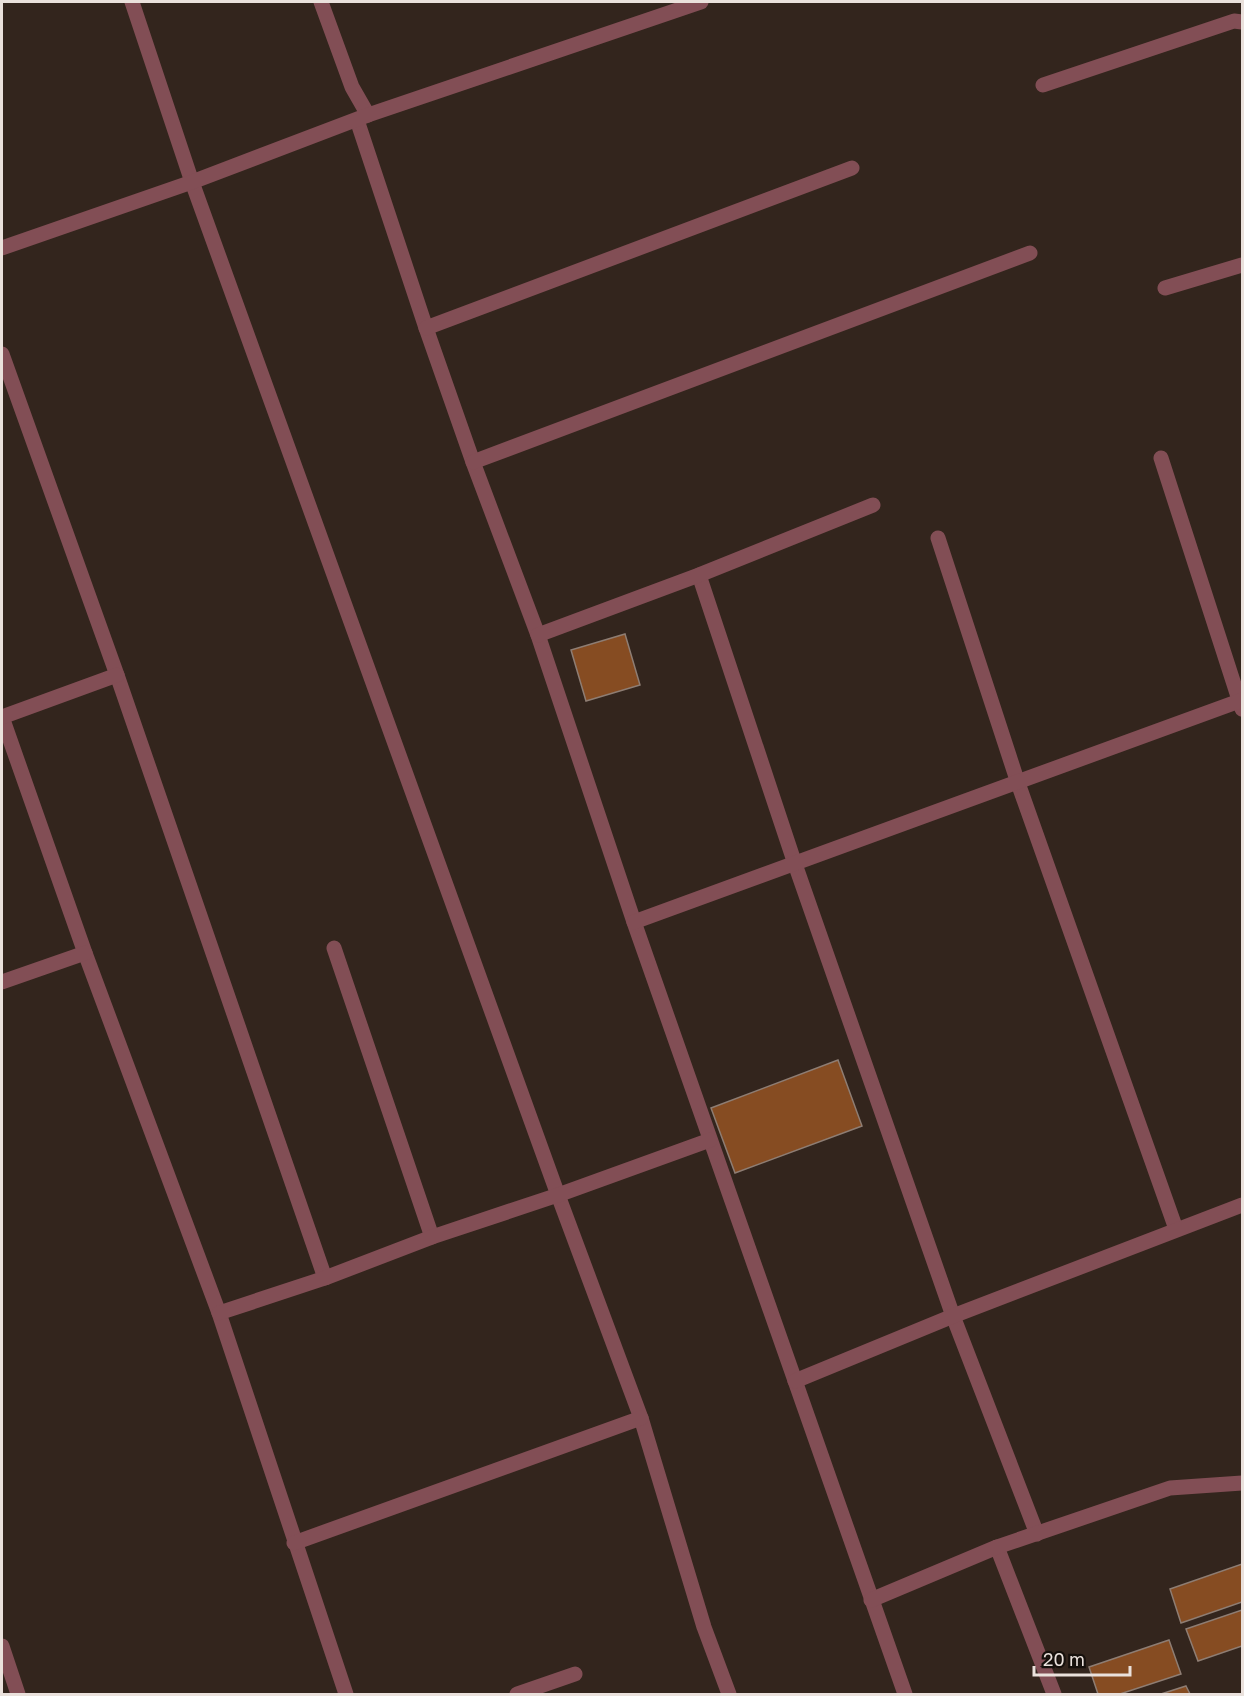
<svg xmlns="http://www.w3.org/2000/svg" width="1244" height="1696" viewBox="0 0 1244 1696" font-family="'Golos Text',sans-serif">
<rect width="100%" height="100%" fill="#33251d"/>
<g fill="#864c22" stroke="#8e7d73" stroke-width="1.5">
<polygon points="625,634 640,685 586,701 571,650"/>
<polygon points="838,1060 862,1126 735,1173 711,1108"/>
<polygon points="1242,1564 1242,1602 1181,1623 1170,1589"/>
<polygon points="1242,1610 1242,1646 1198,1661 1186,1629"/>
<polygon points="1169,1640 1181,1674 1120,1694 1098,1694 1089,1667"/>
<polygon points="1186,1686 1190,1694 1161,1694"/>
</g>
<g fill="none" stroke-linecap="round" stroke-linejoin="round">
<g stroke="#824e55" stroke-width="15">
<polyline points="132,2 192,182 558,1195 641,1418 704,1627 729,1694"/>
<polyline points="321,2 352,87 368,115"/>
<polyline points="1043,85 1234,21 1242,22"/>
<polyline points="357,120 426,328 473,462 538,635 634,922 905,1694"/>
<polyline points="2,248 192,182 368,115 701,2"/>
<polyline points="1165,288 1242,265"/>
<polyline points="426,328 852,168"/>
<polyline points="2,354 117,675 325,1278"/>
<polyline points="1161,458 1242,709"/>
<polyline points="473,462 1030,253"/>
<polyline points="938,538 1018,783 1176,1229"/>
<polyline points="699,575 795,864 953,1316 1037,1534"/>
<polyline points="538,635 699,575 873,505"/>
<polyline points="2,717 85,953 219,1313 346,1694"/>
<polyline points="2,717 117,675"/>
<polyline points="634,922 1242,700"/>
<polyline points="334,948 432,1237"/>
<polyline points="2,982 85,953"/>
<polyline points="219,1313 325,1278 432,1237 558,1195 710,1140"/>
<polyline points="795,1381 953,1316 1242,1205"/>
<polyline points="294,1543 641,1418"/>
<polyline points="997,1547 1054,1694"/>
<polyline points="871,1600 997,1547 1170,1488 1242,1483"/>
<polyline points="2,1646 18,1694"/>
<polyline points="517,1694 575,1674"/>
</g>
</g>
<rect width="1244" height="1696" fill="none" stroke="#eae1dc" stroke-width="6"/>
<path d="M1034 1666v9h96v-9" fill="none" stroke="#eae1dc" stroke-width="3"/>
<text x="1043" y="1666" font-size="18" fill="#eae1dc" stroke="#16100c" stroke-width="4.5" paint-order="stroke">20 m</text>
</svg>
